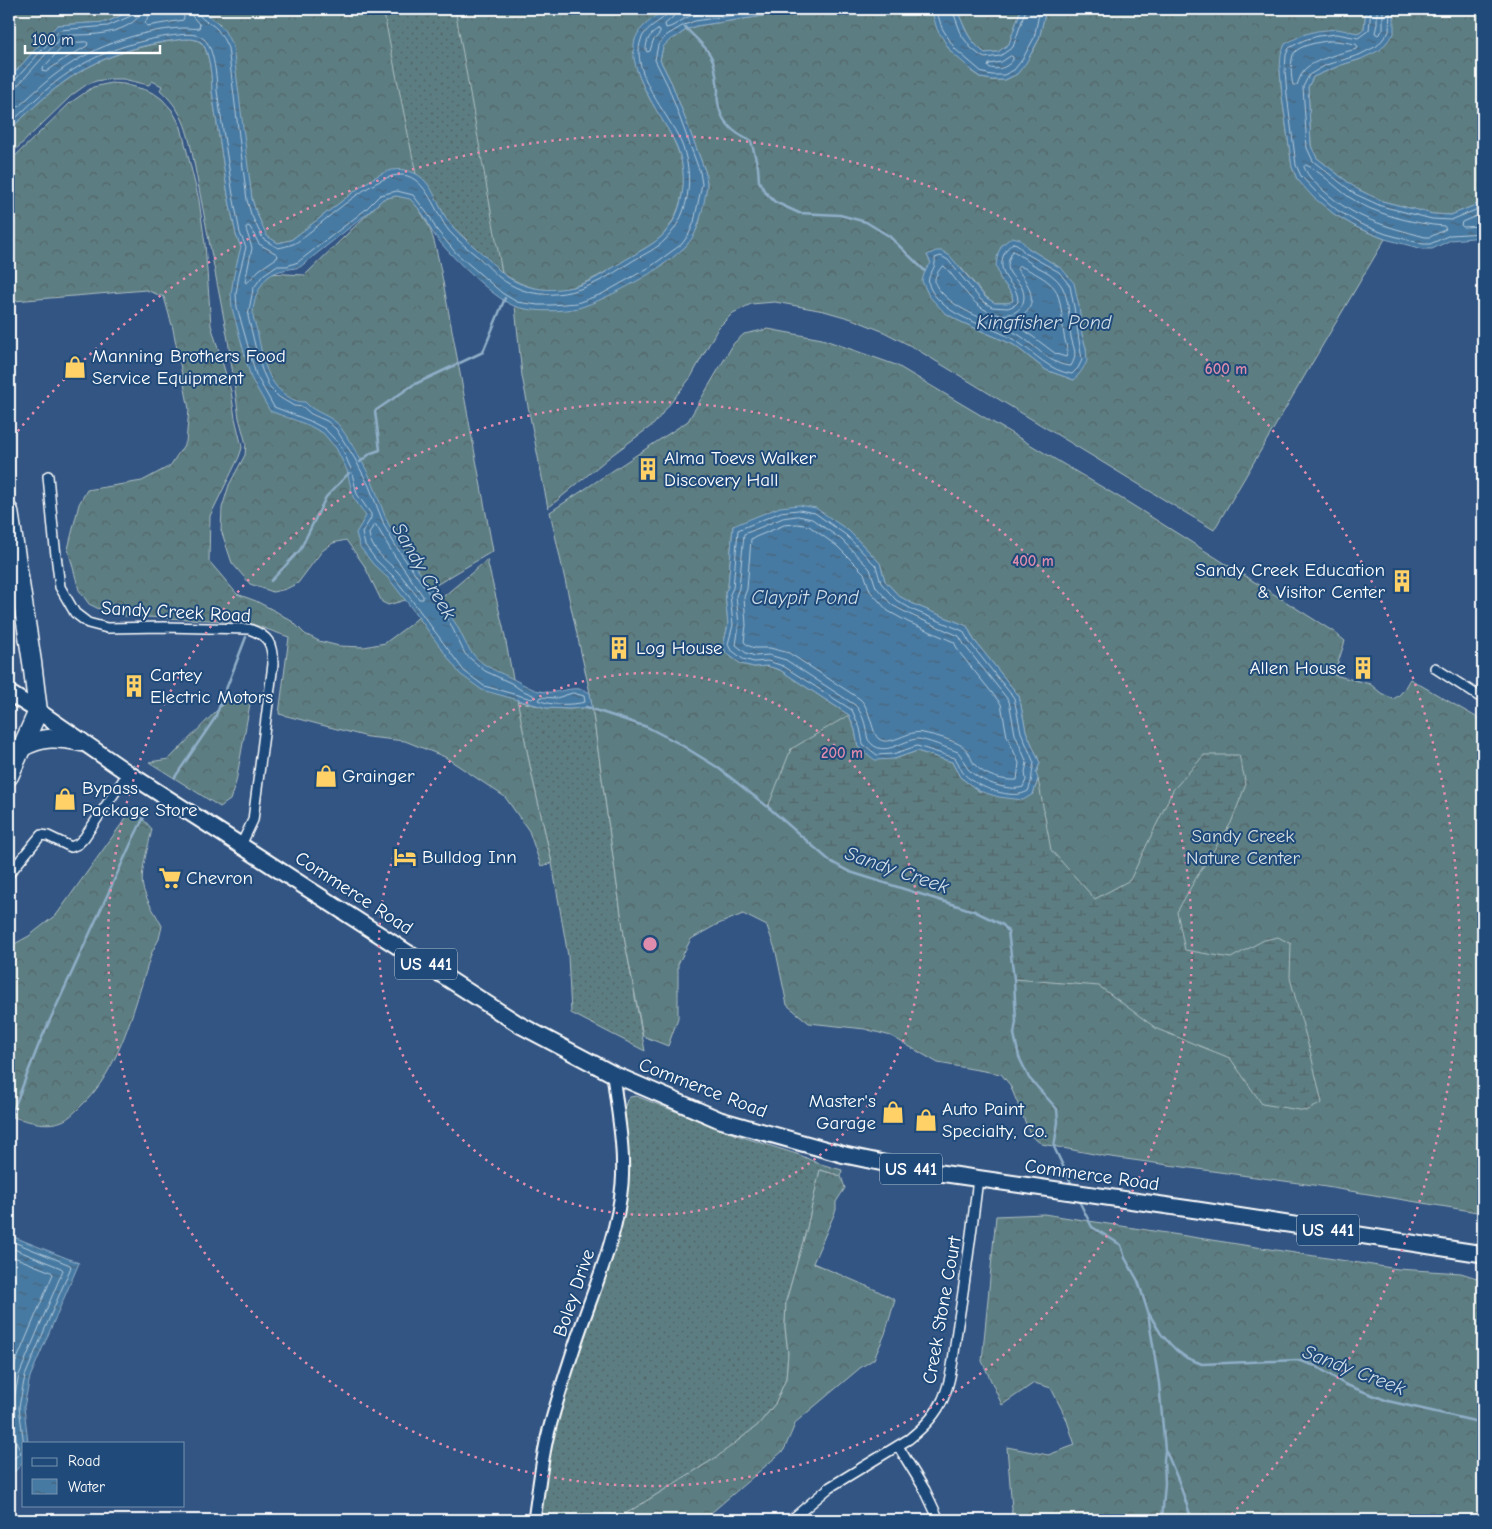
<svg xmlns="http://www.w3.org/2000/svg" width="1492" height="1529" viewBox="0 0 1492 1529" font-family="'Comic Neue',sans-serif">
<defs>
<pattern id="grass-dots" width="8" height="8" patternUnits="userSpaceOnUse" patternTransform="scale(1.25)"><rect width="8" height="8" fill="#5c7e83"/><path d="M2 2h.1M6 6h.1" fill="none" stroke="#546568" stroke-width="1.8" stroke-linecap="round"/></pattern>
<pattern id="forest-crowns" width="20" height="18" patternUnits="userSpaceOnUse" patternTransform="scale(1.25)"><rect width="20" height="18" fill="#5c7e83"/><path d="M2 6a3 3 0 1 1 6 0M12 15a3 3 0 1 1 6 0" fill="none" stroke="#546568"/></pattern>
<pattern id="wetland-marsh" width="20" height="14" patternUnits="userSpaceOnUse" patternTransform="scale(1.25)"><rect width="20" height="14" fill="#5c7e83"/><path d="M1 5h8M5 5V1M11 12h8M15 12V8" fill="none" stroke="#546568"/></pattern>
<pattern id="water-ripples" width="26" height="14" patternUnits="userSpaceOnUse" patternTransform="scale(1.25)"><rect width="26" height="14" fill="#467aa3"/><path d="M2 4q2-2 4 0t4 0M15 11q2-2 4 0t4 0" fill="none" stroke="#496378"/></pattern>
</defs>
<rect width="100%" height="100%" fill="#335583"/>
<filter id="ink" filterUnits="userSpaceOnUse"><feTurbulence type="fractalNoise" baseFrequency=".02" numOctaves="2"/><feDisplacementMap in="SourceGraphic" scale="10" xChannelSelector="R" yChannelSelector="G"/><feConvolveMatrix kernelMatrix="1 2 1 2 8 2 1 2 1" color-interpolation-filters="sRGB"/></filter>
<g filter="url(#ink)">
<g fill="url(#grass-dots)" stroke="#aebec1">
<polygon points="215,9 644,9 501,264 502,273 454,228 446,218 427,184 260,255"/>
<polygon points="517,701 547,708 569,709 592,707 625,942 645,1051 571,1013 568,956 552,863 532,776"/>
<polygon points="636,1096 736,1135 800,1155 817,1163 842,1170 841,1176 820,1170 807,1228 786,1301 785,1327 788,1353 786,1379 775,1404 758,1425 717,1457 627,1513 603,1516 601,1520 538,1520 550,1446 576,1357 617,1236 623,1112 627,1100 630,1097"/>
</g>
<g fill="url(#forest-crowns)" stroke="#aebec1" fill-rule="evenodd">
<polygon points="9,9 135,9 107,22 57,25 9,79"/>
<polygon points="201,9 383,9 416,174 403,170 366,183 291,240 278,243 267,237 256,212 252,199 247,165 220,24 208,17"/>
<path d="M455 9H668L663 12 635 40C635 49 634 58 636 66 647 110 689 141 683 188 681 205 674 223 662 236 653 245 641 250 631 257 606 271 581 290 551 290 533 290 517 283 502 273Z"/>
<path d="M792 9H931L934 16 971 71 981 78 992 80H1005L1017 74 1033 51 1039 39 1046 9H1366L1364 29 1358 33 1280 70 1282 96 1292 167 1297 179 1324 206 1334 214 1358 228 1385 239 1214 530 911 346 882 331 852 319 824 311 775 302 751 304 733 313 718 328 691 377 654 424 612 455 548 508 522 376 515 306 551 310 604 298 664 264 685 247 693 236 699 224 707 184 705 171 672 84 660 60 663 47 671 39 676 37 686 30 696 26 763 16ZM1021 241 1028 248 1062 269 1086 348C1086 361 1081 369 1074 380L1046 370 1014 345 959 321 944 312 931 263 927 255 961 268 985 296 994 303H1007L1013 302 1012 294 1000 278Z"/>
<path d="M956 9H1021L1009 44 998 52 985 53C966 38 966 28 956 9Z"/>
<polygon points="1394,9 1483,9 1483,202 1451,215 1433,214 1382,201 1357,189 1340,176 1317,158 1311,146 1308,87 1313,77 1341,65 1361,59 1395,18"/>
<path d="M184 39C190 39 196 39 200 42 210 49 212 80 212 91L228 195 236 235 241 247 247 272 305 275 383 199 396 196 410 198C432 223 434 240 441 271L493 551 416 597 388 605 382 602 364 565 346 540 333 543 322 551 298 583 286 589 273 592 250 584 232 563 221 530 222 508 229 485 245 455 246 444 239 418 228 340 192 152C186 125 181 109 160 90L162 86 152 81 149 85 123 79H108L96 81 86 85 72 95 9 156V130C26 115 42 98 60 85 97 57 139 45 184 39Z"/>
<polygon points="111,83 124,84 146,90 155,94 162,99 172,110 181,127 199,200 205,244 211,325 231,391 235,418 241,443 242,448 239,457 210,516 209,561 237,594 256,601 277,612 293,622 305,634 319,641 339,646 364,647 385,643 408,626 487,560 503,627 532,776 552,863 541,866 529,831 505,797 445,757 405,741 368,737 279,714 289,637 246,622 126,616 107,613 89,604 79,590 68,549 79,504 87,490 142,481 170,466 186,442 189,409 173,329 164,297 146,290 14,301 9,268 9,162 70,103 93,87"/>
<path d="M768 329 822 339 896 365 1129 503 1334 632 1345 641 1334 675 1370 684 1381 693 1393 699C1402 695 1405 687 1410 679L1483 721V1213L1320 1186 1104 1156 1042 1144 1031 1136 1010 1085 1001 1074 938 1063 891 1036 865 1029 809 1023 787 1005 776 952 767 926 743 914 716 925 691 939 678 964V1018L668 1046 643 1036 625 942 590 693 550 512 688 421 734 343 744 334ZM835 522 849 531 880 563 885 581 899 596 915 605 967 626 974 640 1019 696 1026 731 1040 763 1036 773 849 715 780 670 767 666 754 667 741 664 726 653 723 646 728 625 725 592 728 587 733 526Z"/>
<polygon points="241,693 251,698 236,782 230,800 220,807 149,762 169,759 231,696"/>
<path d="M133 808 152 829C149 846 138 875 144 891 148 903 156 914 162 926L159 939 152 952C135 1003 121 1070 80 1107 75 1112 68 1119 62 1121 45 1128 25 1120 9 1116V947L29 936 57 914Z"/>
<polygon points="820,1170 841,1176 845,1188 836,1202 836,1210 813,1263 876,1290 895,1300 885,1334 874,1359 860,1368 796,1422 784,1450 703,1520 601,1520 603,1516 627,1513 717,1457 758,1425 775,1404 786,1379 788,1353 785,1327 786,1301 807,1228"/>
<polygon points="1044,1214 1398,1269 1461,1273 1483,1280 1483,1520 1011,1520 1012,1509 1007,1447 1048,1455 1075,1445 1066,1418 1051,1388 1034,1383 1002,1405 982,1361 996,1216"/>
</g>
<polygon fill="url(#wetland-marsh)" stroke="#aebec1" points="849,715 855,730 858,747 894,759 917,751 952,762 960,777 979,791 1033,794 1038,779 1051,850 1095,899 1130,880 1173,790 1204,755 1239,755 1246,784 1231,823 1196,878 1177,912 1185,950 1231,958 1264,940 1278,937 1291,944 1290,978 1311,1055 1322,1103 1306,1111 1262,1104 1230,1058 1157,1029 1099,986 1014,979 1008,931 1003,925 974,911 850,872 830,861 768,807 791,749"/>
<g fill="url(#water-ripples)" stroke="#90afc8">
<path d="M135 9H201C207 17 214 18 220 25 226 31 229 40 233 47L252 199 256 212 267 236 278 243 291 240C308 227 325 214 342 201 354 192 376 173 392 170 404 168 418 172 426 182 435 192 439 208 447 219 456 233 470 243 483 254 489 260 495 266 501 272 522 290 550 293 577 286 597 280 614 266 632 256 642 250 652 245 661 237 684 215 689 176 677 147 665 117 610 55 645 25 651 20 661 10 669 9 681 7 695 9 707 9 735 9 764 9 792 9L763 16 696 26 686 30 676 37 671 39 663 47 660 60 672 84 705 171C706 175 707 181 707 186 705 199 700 225 693 237 678 262 607 300 578 308 563 312 529 312 514 306 492 297 447 253 433 233 430 229 429 224 426 219 422 212 416 205 410 199L396 196 383 199 368 213 300 267C288 270 278 269 268 277 259 285 252 304 253 316 254 322 257 329 258 335 263 358 266 382 287 396 294 400 297 402 305 402 315 414 333 415 341 428 353 446 365 465 373 484 379 498 383 514 390 527 408 559 432 588 452 618 464 635 464 648 481 662 490 669 501 673 511 678 524 684 532 691 546 692 562 694 575 683 590 693L592 707 569 709 547 708 482 690 460 674 407 602 389 579 373 564 360 547 356 533 366 516 353 497 347 470 336 448 323 433 308 425 270 411 251 378 232 308 231 294 234 274 241 247 236 235 228 195 212 91C212 80 210 52 202 43 195 36 178 40 169 41 129 47 92 61 60 85 42 98 26 115 9 130V79L57 25 107 22Z"/>
<path d="M931 9H956C966 28 966 39 985 53L998 52 1009 44 1021 9H1046L1039 39 1026 63 1017 74 1005 80H992L981 78 951 52 937 29Z"/>
<polygon points="1366,9 1394,9 1394,34 1380,50 1361,59 1341,65 1313,77 1308,87 1311,146 1317,158 1340,176 1357,189 1382,201 1433,214 1451,215 1483,202 1483,237 1451,240 1432,249 1423,249 1385,239 1358,228 1334,214 1313,197 1297,179 1292,167 1282,96 1280,70 1281,54 1285,44 1302,35 1317,31 1337,29 1358,33 1364,29"/>
<path d="M1012 237 1020 239 1028 248 1062 269 1074 283 1079 306 1082 335 1086 348 1087 361C1084 368 1080 373 1074 380L1046 370 1014 345 959 321 944 312 929 296 922 281 925 271 931 263 927 255 936 251H942L950 256 985 297 995 303H1007L1013 301 1012 294 1000 278 996 265 998 253 1002 245Z"/>
<polygon points="799,505 816,508 849,531 880,563 885,581 899,596 915,605 967,626 974,640 1019,696 1026,731 1040,763 1036,773 1038,779 1033,794 1023,800 999,797 979,791 960,777 952,762 917,751 894,759 875,760 858,747 855,730 849,715 780,670 767,666 754,667 741,664 726,653 723,646 728,625 725,592 728,587 733,526 780,507"/>
<path d="M9 1235 79 1263 30 1377 24 1407 28 1443H24C24 1463 25 1463 9 1476Z"/>
</g>
<g fill="none" stroke-linecap="round" stroke-linejoin="round">
<g stroke="#b5cada" stroke-width="1">
<polyline points="149,9 149,15 145,23 147,26 183,20 184,18 183,9"/>
<path d="M197 9C199 21 211 22 217 29 222 35 225 42 228 48L247 200 251 214 263 239 278 248C283 247 288 246 293 244 299 242 305 235 311 231 330 216 379 172 403 175 427 178 435 213 449 231 457 240 467 248 477 256 485 263 491 270 499 277 528 300 563 298 595 283 609 277 621 268 634 260 645 254 656 249 665 240 693 212 695 167 677 134 664 110 640 82 639 53 638 23 668 23 669 9"/>
<path d="M675 9 673 17 665 24 666 28C674 27 682 19 690 16 704 12 719 11 733 9"/>
<polyline points="936,9 942,28 955,49 983,73 992,75 1004,75 1014,70 1022,60 1034,38 1040,9"/>
<polyline points="952,9 962,36 971,48 981,56 985,58 1000,56 1013,47 1026,9"/>
<polyline points="1371,9 1369,30 1358,38 1337,34 1318,36 1304,40 1289,48 1286,55 1285,70 1287,95 1296,165 1301,176 1317,193 1337,210 1360,224 1386,234 1423,244 1430,244 1450,235 1483,233"/>
<polyline points="1377,9 1377,24 1375,33 1378,35 1383,30 1383,9"/>
<polyline points="1390,9 1389,32 1377,46 1359,55 1326,65 1309,75 1303,87 1307,148 1313,161 1337,180 1355,194 1381,206 1432,219 1451,220 1483,207"/>
<path d="M658 30 660 31V33L653 41 650 51 647 52 646 50C646 40 650 34 658 30Z"/>
<path d="M1328 41H1337L1356 44 1358 47 1357 49C1344 52 1313 60 1304 70 1301 74 1299 80 1297 85H1293C1291 79 1290 59 1294 53 1300 45 1319 42 1328 41Z"/>
<polygon points="86,42 88,43 87,46 61,61 46,72 42,71 43,68 66,43"/>
<path d="M1011 56 1013 57V60C1007 68 997 71 988 67L989 64 1001 62Z"/>
<polyline points="9,82 15,80 60,30 108,26 133,15 136,9"/>
<path d="M9 88 14 87 19 84 62 36C78 34 94 36 109 32 121 30 141 21 142 9"/>
<path d="M9 115C23 103 37 89 52 77 89 48 137 30 183 28 189 28 194 29 199 28L200 25 192 16 191 9"/>
<path d="M9 124C25 110 40 94 57 81 90 56 128 42 169 36 181 35 196 31 205 40 214 49 217 79 217 91L233 195 240 233 246 247 239 275 236 294 237 307 256 375 274 407 310 421 325 429 341 446 351 469 357 494 371 514V518L362 533 365 545 376 560 393 576 411 599 464 671 484 686 532 699 534 697 533 695 521 690 511 683 485 671 465 654 450 623 397 548 385 527 369 486 355 459 336 429 327 421 311 414 303 407 294 406 279 397 270 388 262 370 257 354 248 316 253 289 263 275 276 266H287L298 262 365 210 380 195 397 191 413 195 430 217 436 229 456 253 502 293 517 302 538 305H551L577 303 602 294 650 267 682 244 689 234 694 222 702 184 700 172 668 86 655 60 658 45 667 35 684 25 695 21 774 9"/>
<path d="M1306 165C1319 170 1336 188 1349 197 1373 214 1415 224 1444 226L1446 229 1430 237H1425C1385 226 1355 219 1324 191 1316 184 1308 177 1304 167Z"/>
<polyline points="1483,213 1462,222 1461,225 1463,227 1483,226"/>
<polygon points="248,226 250,227 259,244 277,254 278,257 259,270 247,283 245,282 252,248 246,229"/>
<path d="M1013 243 1017 244 1025 253 1059 272 1070 286 1074 307 1082 360 1078 368 1072 374C1049 371 1035 353 1016 341 989 324 953 321 933 293 921 275 937 273 935 258L941 256 948 260 981 300 992 307 1008 308 1015 305 1018 302C1018 287 1009 285 1004 274 999 263 1003 250 1013 243Z"/>
<path d="M1013 251C1018 253 1026 260 1032 264 1039 268 1049 272 1055 278 1071 292 1068 317 1071 337 1074 350 1078 354 1071 366 1050 365 1036 346 1019 335 993 320 964 316 942 293 937 288 932 281 937 274 939 270 940 268 944 266 962 284 978 320 1009 314 1022 312 1027 300 1022 288 1019 282 1013 278 1010 273 1006 266 1009 257 1013 251Z"/>
<path d="M1020 266C1031 271 1053 281 1057 293 1062 305 1062 321 1064 335 1065 343 1069 350 1066 357L1056 354 1024 330 1014 324V321C1041 309 1032 287 1017 269Z"/>
<path d="M799 510 815 513 846 535 876 566 881 583 896 600 913 610 963 631 970 643 1014 698 1021 732 1034 763C1031 774 1033 780 1028 791 1012 801 978 787 965 775 960 770 959 763 955 758L917 746 893 754 877 755 863 744 860 728 852 710 783 666 768 661 754 662 743 659 730 649 728 644 733 625 730 594 733 588 738 530 781 512Z"/>
<path d="M798 516 812 519 842 540 870 569 876 587 892 605 911 615 959 636 965 646 1009 701 1015 734 1027 763 1025 772 1026 780 1023 787C1009 792 978 781 968 769 964 764 963 757 958 752 950 749 925 739 917 739 902 740 883 759 869 741 867 739 867 733 866 730 865 722 861 711 855 705L786 660 769 655 755 656 746 653 736 645 739 625 736 596 739 588 744 534 783 518Z"/>
<path d="M798 524 809 526 837 546 864 573 870 591 888 611 908 622 954 642 959 652 1001 704 1007 736 1019 763 1017 780C1003 781 985 776 975 765 970 759 970 751 962 746 953 740 934 735 923 733 908 729 891 747 879 739 872 735 871 709 860 699L789 653 770 648H755L749 646 744 642 746 625 744 597 747 589 751 539 784 525Z"/>
<path d="M376 525 392 552 423 596V599H419C412 589 405 580 397 571 386 560 371 550 369 534L373 526Z"/>
<path d="M573 693 584 696 585 702C574 705 548 706 539 700L541 697 556 698Z"/>
<polyline points="9,1240 70,1265 71,1267 25,1376 19,1407 24,1445"/>
<polyline points="9,1247 61,1268 63,1270 19,1375 12,1408 17,1444 21,1453 9,1462"/>
<polyline points="9,1255 51,1272 53,1274 12,1371 9,1386"/>
</g>
<g stroke="#90afc8" stroke-width="2.5">
<path d="M685 27C695 38 710 49 714 64 716 72 717 82 718 90 718 94 717 98 718 102 720 122 735 134 751 141L758 167 759 181 765 192 775 202 799 213 840 215 866 222 889 236 925 271"/>
<polyline points="360,462 371,453 380,450 375,411 413,385 483,352 505,298"/>
<polyline points="271,581 300,550 326,497 349,473"/>
<polyline points="586,707 647,727 678,743 717,767 768,807 830,861 850,872 974,911 1003,925 1008,931 1014,979 1016,1022 1014,1034 1019,1057 1029,1078 1057,1109 1058,1122 1054,1147 1073,1187"/>
<polyline points="175,777 215,718 246,637"/>
<polyline points="9,1121 39,1044 134,837 148,809"/>
<polyline points="1078,1199 1092,1227 1121,1245 1125,1258 1138,1281 1148,1312 1161,1334 1176,1350 1187,1358 1202,1364 1297,1360 1316,1366 1344,1384 1388,1401 1483,1423"/>
<polyline points="1148,1314 1159,1383 1165,1450 1164,1460 1165,1483 1162,1520"/>
<polyline points="1166,1451 1179,1482 1192,1520"/>
</g>
<defs>
<g id="minor">
<path d="M48 476 54 539 60 587 75 613 88 623 107 628 164 627 249 629C269 636 272 643 273 664L253 820 241 845"/>
<polyline points="1435,668 1483,699"/>
<polyline points="9,874 41,835 48,836 71,847 78,844 84,838 128,773"/>
<polyline points="898,1446 925,1490 939,1520"/>
<path d="M791 1520 830 1487 909 1439C923 1428 936 1415 943 1399 953 1376 954 1348 958 1324 966 1276 972 1228 978 1179"/>
</g>
<path id="tertiary" d="M534 1520C538 1493 541 1465 547 1438 554 1409 564 1379 573 1351 590 1296 617 1242 622 1184 625 1148 617 1110 613 1074"/>
<polyline id="trunk" points="9,693 38,711 128,773 520,1025 613,1074 720,1120 845,1155 912,1169 1197,1210 1483,1254"/>
<g id="motorway">
<polyline points="9,511 32,662 38,711 9,776"/>
<path d="M21 748C42 736 58 737 81 742"/>
</g>
</defs>
<use href="#minor" stroke="#fff" stroke-width="12"/>
<use href="#tertiary" stroke="#fff" stroke-width="15"/>
<use href="#trunk" stroke="#fff" stroke-width="19"/>
<use href="#motorway" stroke="#fff" stroke-width="21"/>
<use href="#minor" stroke="#1f4a7a" stroke-width="9"/>
<use href="#tertiary" stroke="#1f4a7a" stroke-width="11"/>
<use href="#trunk" stroke="#1f4a7a" stroke-width="15"/>
<use href="#motorway" stroke="#1f4a7a" stroke-width="18"/>
</g>
</g>
<g fill="none" stroke="#e08cad" stroke-width="2.5" stroke-dasharray="2.5 5">
<circle cx="650" cy="944" r="271"/>
<circle cx="650" cy="944" r="542"/>
<path d="M13 437A814 814 0 1 1 1226 1520"/>
</g>
<defs>
<symbol id="shop-bare" viewBox="-9 -9 18 18"><path d="M-5-2.5h2.3a2.7 3.5 0 0 1 5.4 0H5L5.5 6h-11ZM-1.5-2.5h3a1.5 2.3 0 0 0-3 0Z" fill="#ffd166" stroke="#1f4a7a" stroke-width="2.5" paint-order="stroke"/></symbol>
<symbol id="building-bare" viewBox="-9 -9 18 18"><path d="M-4-6H4V6H1V3H-1V6H-4ZM-2.5-4.3h1.7v1.8h-1.7ZM.8-4.3h1.7v1.8H.8ZM-2.5-1h1.7V.8h-1.7ZM.8-1h1.7V.8H.8Z" fill="#ffd166" stroke="#1f4a7a" stroke-width="2.5" paint-order="stroke"/></symbol>
<symbol id="hotel-bare" viewBox="-9 -9 18 18"><path d="M-6-4.5h1.5V1H6V5H4.5V3h-9V5H-6ZM-4 0a1.8 1.8 0 1 1 3.6 0ZM.5 0V-2.5h3Q6-2.5 6 0Z" fill="#ffd166" stroke="#1f4a7a" stroke-width="2.5" paint-order="stroke"/></symbol>
<symbol id="supermarket-bare" viewBox="-9 -9 18 18"><path d="M-6-5.5h2.5l.6 2H6L4.5 2H-2.5L-4.4-4H-6ZM-1.5 3.2a1.3 1.3 0 1 0 .1 0ZM3 3.2a1.3 1.3 0 1 0 .1 0Z" fill="#ffd166" stroke="#1f4a7a" stroke-width="2.5" paint-order="stroke"/></symbol>
</defs>
<g fill-rule="evenodd">
<use href="#shop-bare" x="59" y="351" width="32" height="32"/>
<use href="#building-bare" x="632" y="453" width="32" height="32"/>
<use href="#building-bare" x="1386" y="565" width="32" height="32"/>
<use href="#building-bare" x="603" y="632" width="32" height="32"/>
<use href="#building-bare" x="1347" y="652" width="32" height="32"/>
<use href="#building-bare" x="118" y="670" width="32" height="32"/>
<use href="#shop-bare" x="310" y="760" width="32" height="32"/>
<use href="#shop-bare" x="49" y="783" width="32" height="32"/>
<use href="#hotel-bare" x="389" y="841" width="32" height="32"/>
<use href="#supermarket-bare" x="154" y="862" width="32" height="32"/>
<use href="#shop-bare" x="877" y="1096" width="32" height="32"/>
<use href="#shop-bare" x="910" y="1104" width="32" height="32"/>
</g>
<g text-anchor="middle" dominant-baseline="central" stroke-width="4" stroke-linejoin="round" paint-order="stroke">
<g fill="#1f4a7a" stroke="#bcc9d7" stroke-width="1">
<rect x="395" y="948.5" width="62" height="31" rx="4"/>
<rect x="880" y="1153.5" width="62" height="31" rx="4"/>
<rect x="1297" y="1214.5" width="62" height="31" rx="4"/>
</g>
<g font-size="18" font-weight="bold" fill="#fff">
<text x="426" y="964">US 441</text>
<text x="911" y="1169">US 441</text>
<text x="1328" y="1230">US 441</text>
</g>
<g font-size="19" fill="#fff" stroke="#1f4a7a" text-anchor="start">
<text x="92" y="356">Manning Brothers Food<tspan x="92" dy="22">Service Equipment</tspan></text>
<text x="664" y="458">Alma Toevs Walker<tspan x="664" dy="22">Discovery Hall</tspan></text>
<text x="1385" y="570" text-anchor="end">Sandy Creek Education<tspan x="1385" dy="22">&amp; Visitor Center</tspan></text>
<text x="636" y="648">Log House</text>
<text x="1346" y="668" text-anchor="end">Allen House</text>
<text x="150" y="675">Cartey<tspan x="150" dy="22">Electric Motors</tspan></text>
<text x="342" y="776">Grainger</text>
<text x="82" y="788">Bypass<tspan x="82" dy="22">Package Store</tspan></text>
<text x="422" y="857">Bulldog Inn</text>
<text x="186" y="878">Chevron</text>
<text x="876" y="1101" text-anchor="end">Master's<tspan x="876" dy="22">Garage</tspan></text>
<text x="942" y="1109">Auto Paint<tspan x="942" dy="22">Specialty, Co.</tspan></text>
</g>
<g font-size="19" fill="#fff" stroke="#1f4a7a">
<text transform="translate(176 612) rotate(3)">Sandy Creek Road</text>
<text transform="translate(354 893) rotate(33)">Commerce Road</text>
<text transform="translate(703 1088) rotate(21)">Commerce Road</text>
<text transform="translate(1092 1175) rotate(8)">Commerce Road</text>
<text transform="translate(574 1293) rotate(-71)">Boley Drive</text>
<text transform="translate(942 1310) rotate(-80)">Creek Stone Court</text>
</g>
<g font-size="19" fill="#d6dfe0" stroke="#1f4a7a">
<text x="1243" y="836">Sandy Creek<tspan x="1243" dy="22">Nature Center</tspan></text>
</g>
<g font-size="20" font-style="italic" fill="#d1dee8" stroke="#1f4a7a">
<text x="1044" y="322">Kingfisher Pond</text>
<text transform="translate(424 571) rotate(60)">Sandy Creek</text>
<text x="805" y="597">Claypit Pond</text>
<text transform="translate(897 870) rotate(19)">Sandy Creek</text>
<text transform="translate(1354 1370) rotate(21)">Sandy Creek</text>
</g>
</g>
<circle cx="650" cy="944" r="8" fill="#e08cad" stroke="#1f4a7a" stroke-width="2.5"/>
<g font-size="15" text-anchor="middle" font-weight="bold" fill="#e08cad" stroke="#1f4a7a" stroke-width="4" stroke-linejoin="round" paint-order="stroke">
<text x="1226" y="374">600 m</text>
<text x="1033" y="566">400 m</text>
<text x="842" y="758">200 m</text>
</g>
<rect width="1492" height="1529" fill="none" stroke="#1f4a7a" stroke-width="30"/>
<rect x="15" y="15" width="1462" height="1499" fill="none" stroke="#fff" stroke-width="2" filter="url(#ink)"/>
<rect x="22" y="1442" width="162" height="65" fill="#1f4a7a" stroke="#7992af"/>
<rect x="32" y="1458" width="25" height="8" fill="#1f4a7a" stroke="#7992af"/>
<text x="68" y="1466" font-size="15" fill="#ffffff">Road</text>
<rect x="32" y="1479" width="25" height="15" fill="url(#water-ripples)" stroke="#7992af"/>
<text x="68" y="1492" font-size="15" fill="#ffffff">Water</text>
<path d="M25 45v8h135v-8" fill="none" stroke="#ffffff" stroke-width="2.5"/>
<text x="32" y="45" font-size="15" fill="#ffffff" stroke="#1f4a7a" stroke-width="4" paint-order="stroke">100 m</text>
</svg>
